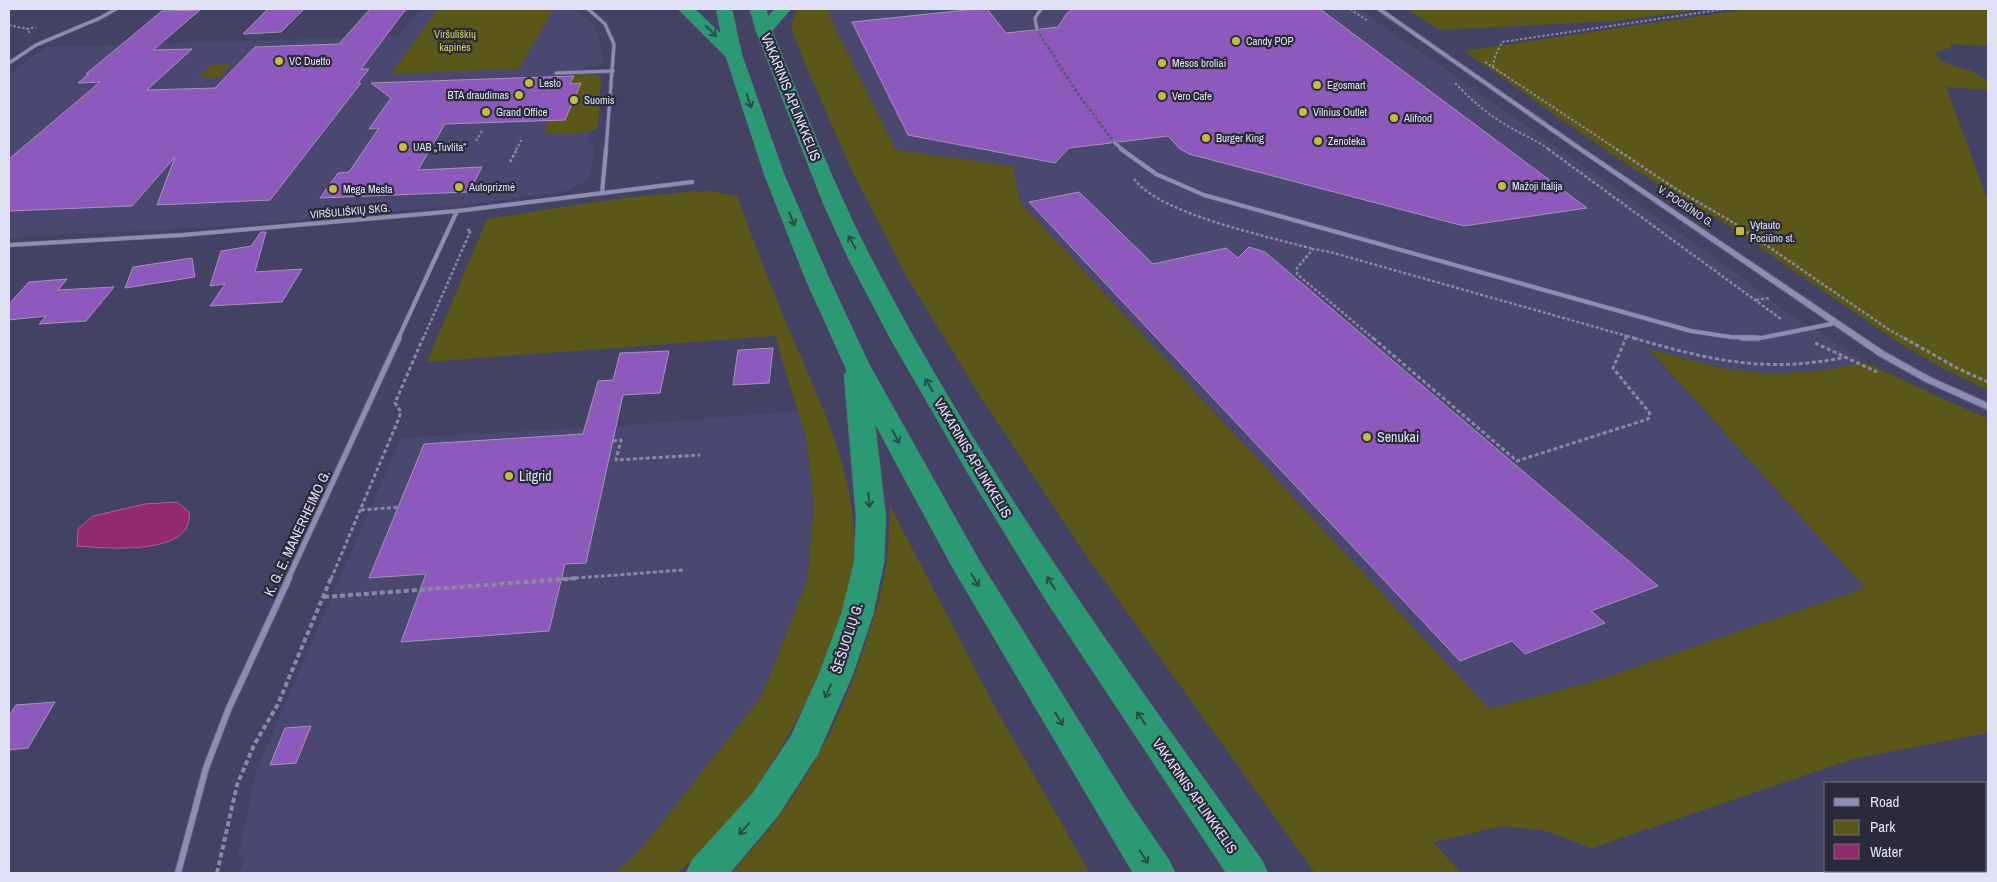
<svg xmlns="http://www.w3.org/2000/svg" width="1997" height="882" viewBox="0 0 1997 882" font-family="'Archivo Narrow',sans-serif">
<rect width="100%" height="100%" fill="#434164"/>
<g fill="#4a4771">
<polygon points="420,9 573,9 593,23 600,40 604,62 597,66 586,67 582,74 576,75 545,129 590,132 588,142 594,148 590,175 584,182 566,191 555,193 462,205 228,226 9,238 9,74 46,47 397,36"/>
<polygon points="834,9 1359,9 1735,272 1782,309 1865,362 1828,370 1771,374 1721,368 1649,350 1865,588 1598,680 1489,709 1020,202 1013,167 896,150 828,13"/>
<polygon points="798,411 806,438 814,506 807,581 762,696 642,848 615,873 239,873 246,857 238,857 256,771 401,438 629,425"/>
</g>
<g fill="#5a5718">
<polygon points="438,9 548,9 552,12 519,69 391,74"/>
<polygon points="797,9 834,9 828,13 896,150 1013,166 1020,202 1489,709 1598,680 1865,588 1649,349 1721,368 1771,374 1828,370 1865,362 1947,401 1988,418 1988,733 1853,759 1592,848 1545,831 1504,826 1433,842 1461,873 1315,873 1083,551 978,393 904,272 850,167 801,54 791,26"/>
<polygon points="1406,9 1704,9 1617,21 1440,30"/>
<path d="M1747 9H1988V46L1949 44 1952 48 1939 50 1935 54C1947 70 1969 65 1982 78L1988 79V90L1946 87 1988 201V390L1944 369 1896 341 1717 218 1677 197 1592 141 1464 51Z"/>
<polygon points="231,64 219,77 198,78 211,65"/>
<path d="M582 74 596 75 601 77 598 127C591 135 555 135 545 132V129L567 79Z"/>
<path d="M711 191 737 196C755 245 774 294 795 343 817 395 842 446 851 503 853 516 855 550 853 563 840 641 798 728 752 793 730 822 704 848 678 873H615L642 848 762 696 807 581 814 506 806 438 775 336 427 362 487 219C561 208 636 193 711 191Z"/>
<path d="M890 506 996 709 1090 873H731C798 802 839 729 868 636 876 611 884 586 887 559 889 542 889 524 890 506Z"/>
</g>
<path fill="#922a6b" stroke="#a96195" d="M177 502 189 512C195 557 104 548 77 546L78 529 93 516 145 504Z"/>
<g fill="#8d59bc" stroke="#a693ba">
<polygon points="268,9 304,9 281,32 243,34"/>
<polygon points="370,9 406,9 361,69 369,69 358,83 361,83 270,200 157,205 175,157 132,206 9,211 9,159 100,82 78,83 89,74 86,74 162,11 200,10 153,50 192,49 147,90 215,88 255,47 339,44"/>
<polygon points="976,9 987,9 1006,33 1034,30 1037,33 1040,29 1058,27 1067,13 1073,9 1320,9 1587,208 1464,226 1189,154 1180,149 1168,136 1119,142 1113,139 1111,143 1069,148 1055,163 908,135 852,22"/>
<polygon points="574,76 570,84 581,83 565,120 445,124 418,170 482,167 469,192 320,198 338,173 349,172 379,128 369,129 391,98 371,83"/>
<polygon points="1079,192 1153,264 1226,248 1238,258 1249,247 1265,252 1658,586 1591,611 1605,623 1553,643 1525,654 1512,641 1460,661 1029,202"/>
<polygon points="261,232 266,232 255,272 302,269 282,302 210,306 225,284 210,286 221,251 251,246"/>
<polygon points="192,258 195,277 125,288 133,267"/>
<polygon points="67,279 58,290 114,287 86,321 39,324 46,316 9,320 9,304 29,282"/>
<polygon points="773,348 769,383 733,385 738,350"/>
<polygon points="669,351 660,393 623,395 586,563 565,564 549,631 401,642 426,574 369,578 424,444 583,434 598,381 613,380 620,353"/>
<polygon points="55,702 28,748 9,750 9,716 16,705"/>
<polygon points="311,726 296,763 270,765 285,728"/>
</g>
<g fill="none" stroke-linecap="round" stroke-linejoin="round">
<polyline stroke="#5b597a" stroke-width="3" stroke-dasharray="3 2" stroke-linecap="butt" points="1037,30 1078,94 1114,142"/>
<defs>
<g id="street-far3">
<polyline points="588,9 605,24 614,44 606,150"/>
<polyline points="1037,30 1035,18 1041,9"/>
<polyline points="9,63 36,45 100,18 116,9"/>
<polyline points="556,73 613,71"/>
<polyline points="1114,142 1123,150"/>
</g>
<g id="street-far2">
<polyline points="1121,149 1156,174 1204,195 1691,331 1731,337 1761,338 1836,323"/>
<polyline points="602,193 606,149"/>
<polyline points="9,245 183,235 457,211 692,182"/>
<polyline points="398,339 457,211"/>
</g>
<g id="street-far1">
<polyline points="1742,338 1758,338"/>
<polyline points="288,579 399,338"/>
</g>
<polyline id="street" points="178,873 206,768 229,708 289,578"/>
<polygon id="secondary" points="1376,9 1382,9 1575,143 1885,352 1932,378 1988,403 1988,410 1926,382 1879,356 1571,145"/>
<g id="highway">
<polygon points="678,9 695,9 721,34 716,9 732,9 742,55 784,174 829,278 869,364 979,560 1128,800 1169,860 1175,873 1133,873 951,565 875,424 886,517 884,562 873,615 853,674 818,754 778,816 730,873 686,873 692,860 752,794 791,736 819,674 841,615 854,562 856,517 844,375 847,371 805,278 764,174 726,57"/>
<path d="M750 9H766L768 16 775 9H791L772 31C804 107 833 185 871 258 981 471 1124 666 1262 860L1268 873H1226L1045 599 969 475 890 338 848 258 823 203 756 31Z"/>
</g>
</defs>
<use href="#street-far3" stroke="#615e7c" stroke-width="4.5"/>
<use href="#street-far2" stroke="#615e7c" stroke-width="5"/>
<use href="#street-far1" stroke="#615e7c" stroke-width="7"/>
<use href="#street" stroke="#615e7c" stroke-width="8"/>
<use href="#secondary" stroke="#615e7c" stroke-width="2"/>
<use href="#highway" stroke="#615e7c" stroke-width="1"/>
<g stroke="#8988a5" stroke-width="2" stroke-dasharray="2.5 2" stroke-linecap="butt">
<polyline points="1350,9 1368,21"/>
<polyline points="1986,9 1988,9"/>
<polyline points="9,25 27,29"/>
<polyline points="30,33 27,29 36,27"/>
<polyline points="1485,62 1618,150"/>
<polyline points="1493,67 1495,56 1502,42 1725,9"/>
<path d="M1455 83C1470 98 1484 112 1503 123 1518 133 1535 139 1550 150"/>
<polyline points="476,141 482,131"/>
<polyline points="516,150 522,139"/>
</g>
<g stroke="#8988a5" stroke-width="2.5" stroke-dasharray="3 2" stroke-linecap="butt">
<polyline points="1548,149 1781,319"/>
<polyline points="1616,149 1676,189 1734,223 1888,329 1906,339"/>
<polyline points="510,162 517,149"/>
<path d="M1134 179C1161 215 1268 236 1313 249"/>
<polyline points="1756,300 1770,298"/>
<polyline points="1627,336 1638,339"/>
<polyline points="423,339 471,230 465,230"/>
<polyline points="1374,339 1297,274 1297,268 1313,249 1330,252 1627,336"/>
<polyline points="1625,339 1627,336"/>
</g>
<g stroke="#8988a5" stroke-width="3" stroke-dasharray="4 2.5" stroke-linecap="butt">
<polyline points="1373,338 1517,461 1648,419 1650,416 1649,412 1613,368 1626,338"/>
<path d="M1633 338C1710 360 1766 374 1846 357"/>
<polyline points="1904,338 1957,368 1988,382"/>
<polyline points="1815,343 1877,372"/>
<polyline points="613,441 621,440 616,460 700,455"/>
<polyline points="361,510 399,507"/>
<polyline points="331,579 399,418 401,412 395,403 423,338"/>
<polyline points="562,579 684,570"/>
</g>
<g stroke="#8988a5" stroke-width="4" stroke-dasharray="5 3" stroke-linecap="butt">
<polyline points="324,597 579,578"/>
<polyline points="217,873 237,785 254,745 278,704 331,578"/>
</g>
<use href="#street-far3" stroke="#8e8cb4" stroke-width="3"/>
<use href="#street-far2" stroke="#8e8cb4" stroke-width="4"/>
<use href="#street-far1" stroke="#8e8cb4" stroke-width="5"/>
<use href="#street" stroke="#8e8cb4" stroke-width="6"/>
<use href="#secondary" fill="#8e8cb4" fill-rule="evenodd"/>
<use href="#highway" fill="#2c9975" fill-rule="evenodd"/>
</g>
<defs><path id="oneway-shaft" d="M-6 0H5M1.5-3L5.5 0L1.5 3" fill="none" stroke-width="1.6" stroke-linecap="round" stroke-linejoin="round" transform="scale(1.25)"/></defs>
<g stroke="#2b4b4c">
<use href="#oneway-shaft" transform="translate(711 31) rotate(44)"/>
<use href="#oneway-shaft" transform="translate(749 101) rotate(72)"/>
<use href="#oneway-shaft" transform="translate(792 219) rotate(67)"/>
<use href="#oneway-shaft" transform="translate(852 242) rotate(-118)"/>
<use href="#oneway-shaft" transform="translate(929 385) rotate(-120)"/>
<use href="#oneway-shaft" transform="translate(896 437) rotate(61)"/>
<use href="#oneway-shaft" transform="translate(869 500) rotate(84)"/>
<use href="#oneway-shaft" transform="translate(975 580) rotate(59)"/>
<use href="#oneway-shaft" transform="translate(1051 583) rotate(-123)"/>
<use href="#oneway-shaft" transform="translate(828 691) rotate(114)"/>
<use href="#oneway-shaft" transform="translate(1141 718) rotate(-125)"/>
<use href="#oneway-shaft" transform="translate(1059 719) rotate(59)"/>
<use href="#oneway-shaft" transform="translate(744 829) rotate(131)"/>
<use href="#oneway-shaft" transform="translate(1144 857) rotate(57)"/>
</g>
<g fill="#c3bd3e" stroke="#2b2a3a" stroke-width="2">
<circle cx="1236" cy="41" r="5"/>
<circle cx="279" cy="61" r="5"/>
<circle cx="1162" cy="63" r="5"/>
<circle cx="529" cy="83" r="5"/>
<circle cx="1317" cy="85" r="5"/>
<circle cx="519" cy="95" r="5"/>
<circle cx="1162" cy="96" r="5"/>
<circle cx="574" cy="100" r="5"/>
<circle cx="486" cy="112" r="5"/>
<circle cx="1303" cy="112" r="5"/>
<circle cx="1394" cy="118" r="5"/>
<circle cx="1206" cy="138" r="5"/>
<circle cx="1318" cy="141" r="5"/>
<circle cx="403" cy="147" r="5"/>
<circle cx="1502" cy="186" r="5"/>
<circle cx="459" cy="187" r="5"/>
<circle cx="333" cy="189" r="5"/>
<rect x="1735" y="226" width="10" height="10" rx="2.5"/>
<circle cx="1367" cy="437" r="5"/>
<circle cx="509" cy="476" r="5"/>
</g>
<g text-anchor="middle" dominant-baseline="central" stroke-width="4.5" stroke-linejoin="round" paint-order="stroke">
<g font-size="11" fill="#d7d152" stroke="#2b2a3a">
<text x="455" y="34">Viršuliškių<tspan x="455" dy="13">kapinės</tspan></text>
</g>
<g font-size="11" fill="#e0e0f6" stroke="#2b2a3a" text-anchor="start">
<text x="1246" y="41">Candy POP</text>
<text x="289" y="61">VC Duetto</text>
<text x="1172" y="63">Mėsos broliai</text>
<text x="539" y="83">Lesto</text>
<text x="1327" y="85">Egosmart</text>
<text x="509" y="95" text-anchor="end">BTA draudimas</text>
<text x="1172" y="96">Vero Cafe</text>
<text x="584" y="100">Suomis</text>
<text x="496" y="112">Grand Office</text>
<text x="1313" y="112">Vilnius Outlet</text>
<text x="1404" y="118">Alifood</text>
<text x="1216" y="138">Burger King</text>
<text x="1328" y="141">Zenoteka</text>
<text x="413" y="147">UAB „Tuvlita“</text>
<text x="1512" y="186">Mažoji Italija</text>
<text x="469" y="187">Autoprizmė</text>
<text x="343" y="189">Mega Mesta</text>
<text x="1750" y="225">Vytauto<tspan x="1750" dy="13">Pociūno st.</tspan></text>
</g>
<g font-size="11" fill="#e0e0f6" stroke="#2b2a3a">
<text transform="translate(1686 206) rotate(34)">V. POCIŪNO G.</text>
<text transform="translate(350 211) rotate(-5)">VIRŠULIŠKIŲ SKG.</text>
</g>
<g font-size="14" fill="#e0e0f6" stroke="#2b2a3a">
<text transform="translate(791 97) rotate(68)">VAKARINIS APLINKKELIS</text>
<text transform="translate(973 458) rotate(59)">VAKARINIS APLINKKELIS</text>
<text transform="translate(297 533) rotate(-65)">K. G. E. MANERHEIMO G.</text>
<text transform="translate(847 638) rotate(-72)">ŠEŠUOLIŲ G.</text>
<text transform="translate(1195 796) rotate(55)">VAKARINIS APLINKKELIS</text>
</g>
<g font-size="14" fill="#e0e0f6" stroke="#2b2a3a" text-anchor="start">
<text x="1377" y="437">Senukai</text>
<text x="519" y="476">Litgrid</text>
</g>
</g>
<rect width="1997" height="882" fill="none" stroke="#e0e0f6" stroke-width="20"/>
<rect x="1824" y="782" width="162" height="90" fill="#2b2a3a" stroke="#737385"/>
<rect x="1834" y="798" width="25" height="8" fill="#8e8cb4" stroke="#737385"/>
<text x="1870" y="807" font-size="15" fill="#e0e0f6">Road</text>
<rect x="1834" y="820" width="25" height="15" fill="#5a5718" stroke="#737385"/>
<text x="1870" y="832" font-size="15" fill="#e0e0f6">Park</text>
<rect x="1834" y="844" width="25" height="15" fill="#922a6b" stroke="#737385"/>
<text x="1870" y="857" font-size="15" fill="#e0e0f6">Water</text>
</svg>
